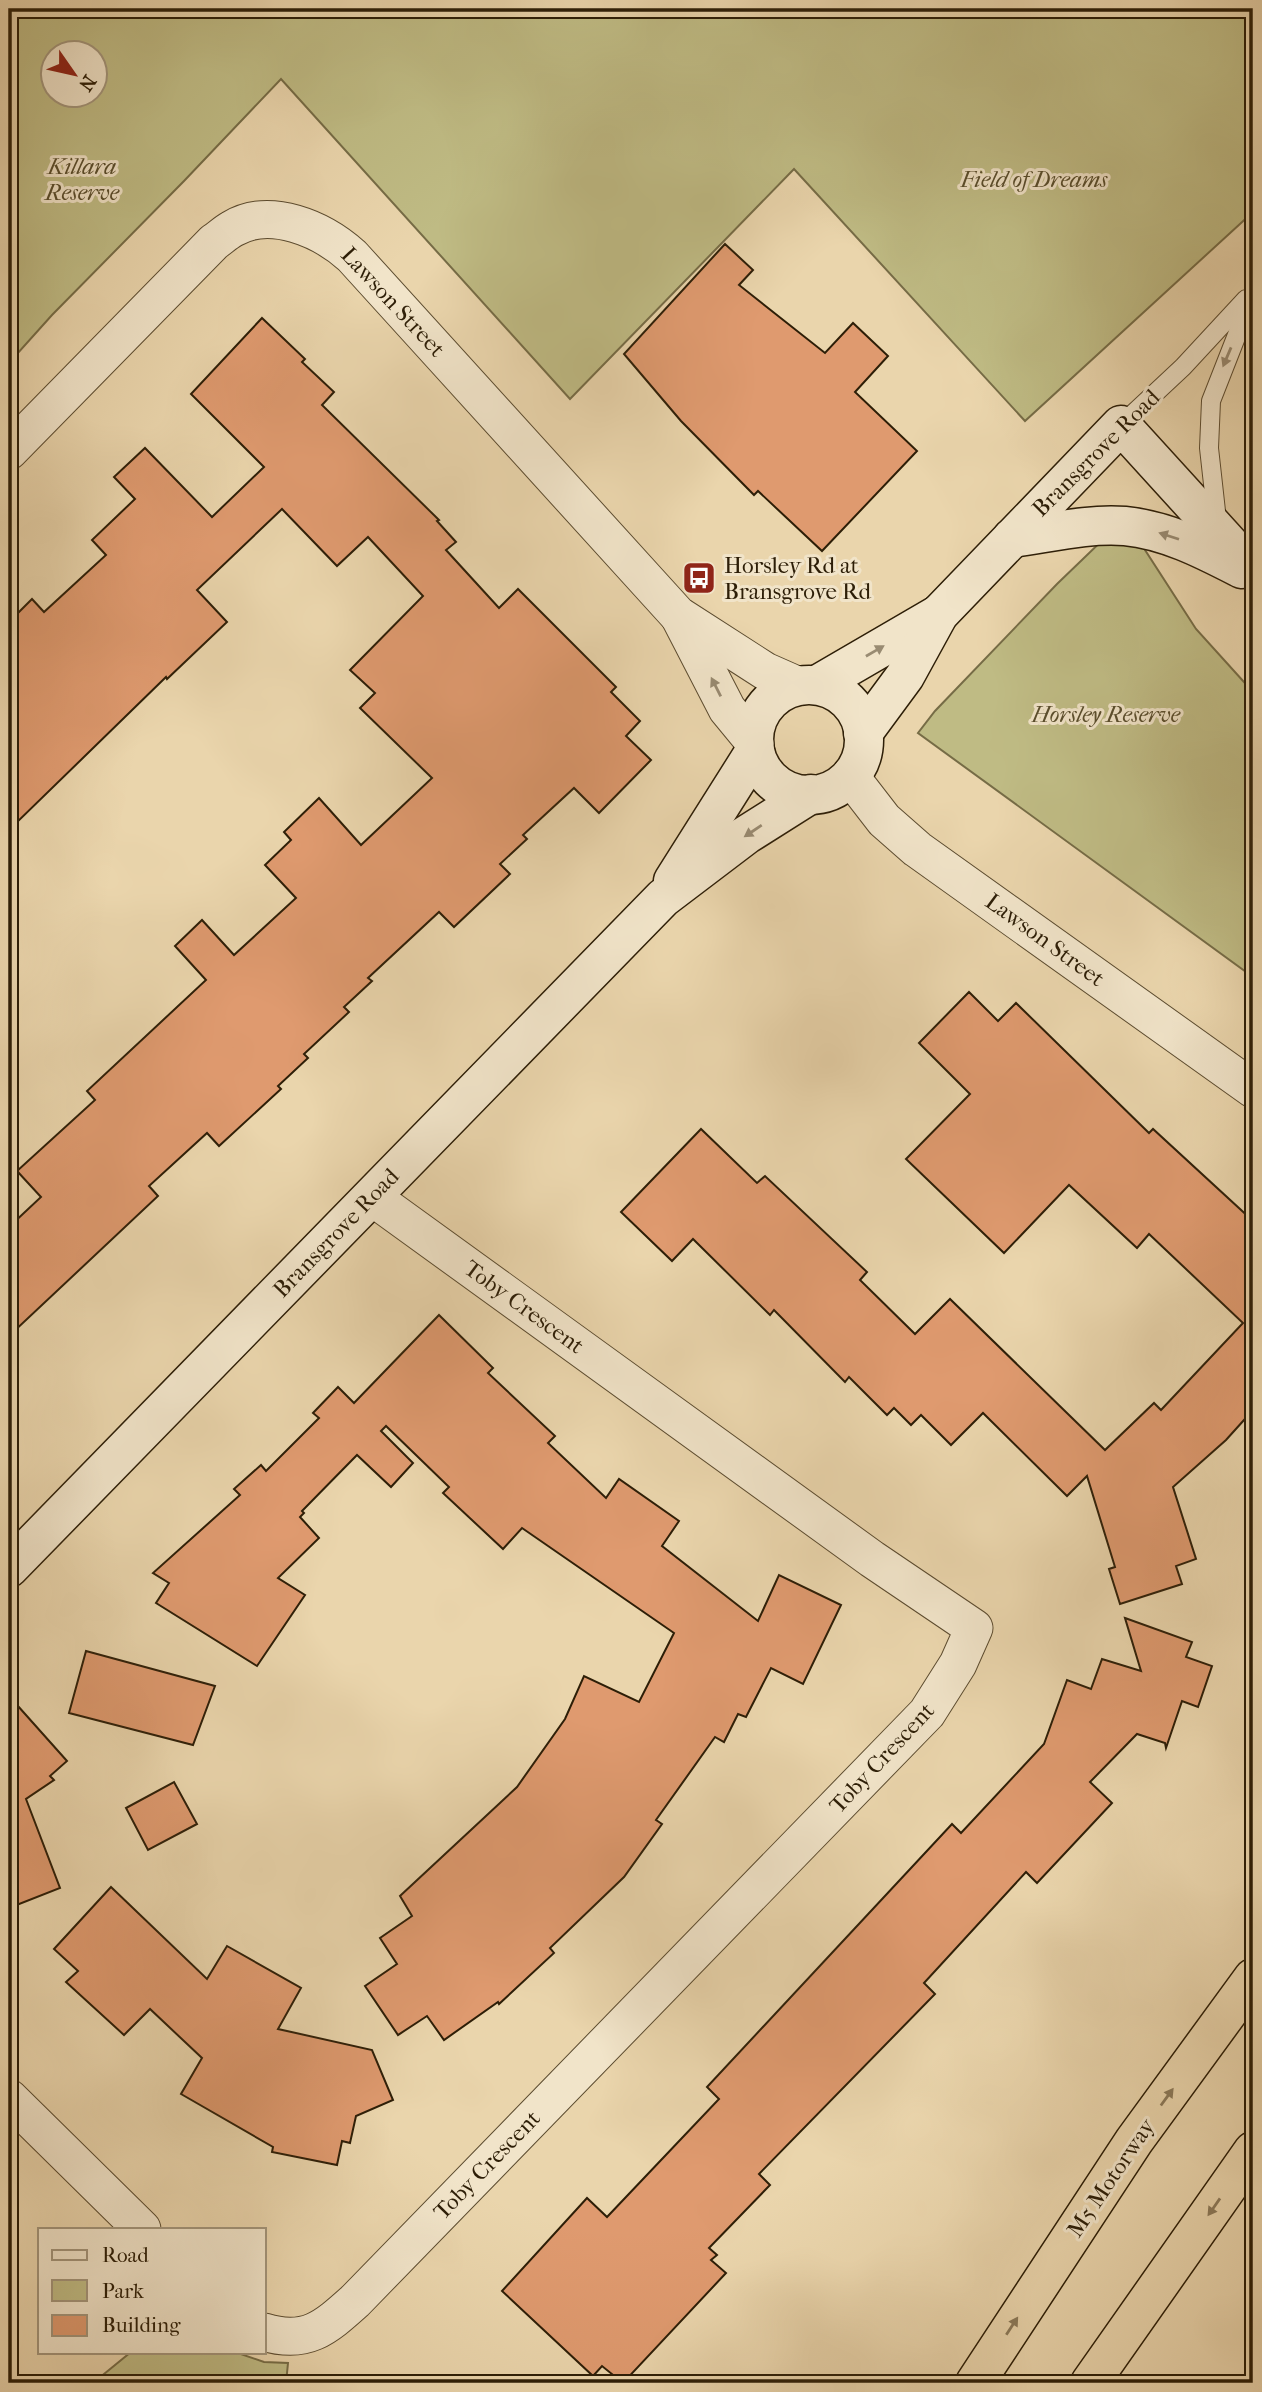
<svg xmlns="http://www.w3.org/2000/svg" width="1262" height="2392" viewBox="0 0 1262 2392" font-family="'IM FELL French Canon',serif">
<rect width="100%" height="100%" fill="#ead5ac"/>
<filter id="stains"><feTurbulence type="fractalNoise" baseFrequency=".00286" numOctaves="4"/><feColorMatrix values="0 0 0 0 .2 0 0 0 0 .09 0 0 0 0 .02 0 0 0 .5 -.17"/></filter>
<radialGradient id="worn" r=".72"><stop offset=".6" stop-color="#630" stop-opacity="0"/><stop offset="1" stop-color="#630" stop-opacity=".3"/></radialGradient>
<g fill="#bfbb84" stroke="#766c46" stroke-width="2" fill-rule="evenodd">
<path d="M9 9H1253V212L1025 421 794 169 570 399 281 79 184 181 52 315 9 363ZM94 52V94H52V52Z"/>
<polygon points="1113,530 1134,533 1196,629 1253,692 1253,977 918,733 935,711 1057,584"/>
<polygon points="131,2352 235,2352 264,2362 288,2363 286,2383 93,2383"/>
</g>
<g fill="#df9a6f" stroke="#2d1e07" stroke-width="2">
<polygon points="725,244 753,270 739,285 825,353 853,323 888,356 855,392 917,451 822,551 758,491 754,495 681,421 624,354"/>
<polygon points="262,318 305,359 302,362 334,392 322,405 439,520 437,521 456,542 446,550 499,608 518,589 616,687 611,692 640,721 626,736 651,760 599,813 574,788 523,835 527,839 500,864 510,874 454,927 439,912 368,978 372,981 344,1007 349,1012 304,1054 308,1058 278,1086 281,1089 219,1146 207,1133 149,1186 158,1196 9,1336 9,1227 41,1197 17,1171 95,1100 87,1091 206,980 175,946 202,920 234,955 296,898 265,865 291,840 284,832 319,798 361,845 432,778 360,708 375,693 350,670 423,596 368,537 337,566 282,509 197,590 227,622 167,679 166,677 9,830 9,622 32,599 44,612 106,555 92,540 135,499 114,477 145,448 212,517 264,467 191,394"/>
<polygon points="969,992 998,1021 1016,1003 1149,1133 1153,1129 1253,1221 1253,1410 1226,1440 1173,1487 1196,1559 1176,1566 1182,1584 1120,1604 1109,1569 1115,1567 1087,1476 1067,1496 983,1413 951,1445 921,1415 911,1425 894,1408 887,1415 849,1377 845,1382 774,1310 770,1315 693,1239 672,1261 621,1212 701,1129 757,1183 765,1176 867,1272 860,1280 915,1334 950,1299 1105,1450 1154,1403 1161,1410 1243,1323 1149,1234 1137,1248 1069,1185 1004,1253 906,1159 970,1094 919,1043"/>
<polygon points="439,1315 493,1368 488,1373 555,1436 548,1443 606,1498 619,1479 679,1521 662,1546 758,1621 779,1575 841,1605 803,1684 771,1668 746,1717 738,1714 724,1742 715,1737 656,1820 662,1824 624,1877 550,1948 554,1953 499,2004 498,2002 444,2040 427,2016 398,2035 365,1986 397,1964 380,1938 412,1916 400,1896 517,1787 565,1719 584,1676 639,1702 674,1633 522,1528 503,1549 443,1493 449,1487 386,1426 381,1431 413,1463 391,1487 357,1455 302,1511 304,1513 300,1517 319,1538 278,1578 305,1595 257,1666 156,1603 169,1583 153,1573 240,1495 234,1489 261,1465 266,1471 319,1418 313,1413 338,1387 354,1403"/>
<polygon points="1125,1618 1192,1642 1186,1657 1212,1666 1198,1707 1182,1701 1166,1748 1165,1743 1137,1734 1090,1782 1112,1803 1037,1883 1026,1872 924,1983 935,1994 759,2174 770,2185 709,2248 717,2255 711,2260 726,2273 623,2383 602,2366 593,2376 502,2291 587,2198 607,2217 719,2099 707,2087 952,1824 961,1833 1044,1744 1067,1680 1091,1689 1102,1659 1141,1671"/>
<polygon points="86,1651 215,1686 193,1745 69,1713"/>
<polygon points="9,1696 67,1761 50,1776 54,1780 26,1799 60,1888 9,1908"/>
<polygon points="174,1782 197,1824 148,1850 126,1808"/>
<polygon points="111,1887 207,1979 227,1946 301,1988 278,2029 372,2050 393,2100 356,2116 350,2143 342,2141 337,2165 272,2152 273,2147 181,2094 202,2058 150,2009 124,2035 66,1982 78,1971 54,1949"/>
</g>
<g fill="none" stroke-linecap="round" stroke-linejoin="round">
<defs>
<g id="lane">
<polyline points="1121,425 1183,367 1246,299"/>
<polyline points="1217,520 1209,448 1211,401 1253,294"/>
</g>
<g id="street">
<path d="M9 451 214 242C220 238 225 233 232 229 270 206 322 229 352 256L678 615 765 671 799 686"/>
<polyline points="679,616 727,709 755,743"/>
<polyline points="850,776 884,820 917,849 1253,1089"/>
<polyline points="9,2098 142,2229"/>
<path d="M264 2332C306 2345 325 2328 355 2301L927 1713 958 1664 974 1628 872 1559 372 1197"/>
</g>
<g id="secondary">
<path d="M1012 538C1049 533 1088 523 1125 526 1167 530 1205 550 1242 569"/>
<polyline points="817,685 939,614"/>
<circle cx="809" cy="740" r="55"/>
<polyline points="863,733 905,676 939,614 1121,425 1253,570"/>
<polyline points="673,881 755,751"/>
<polyline points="9,1568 663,898 746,835 811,794"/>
</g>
<g id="highway">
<polyline points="975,2383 1134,2141 1253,1978"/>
<polyline points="1090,2383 1253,2151"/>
</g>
</defs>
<use href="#lane" stroke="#5c4c30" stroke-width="20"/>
<use href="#street" stroke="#5c4c30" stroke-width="39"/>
<use href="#secondary" stroke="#2d1e07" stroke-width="41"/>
<use href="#highway" stroke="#2d1e07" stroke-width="41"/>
<use href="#lane" stroke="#f1e4c9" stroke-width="18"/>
<use href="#street" stroke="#f1e4c9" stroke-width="37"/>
<use href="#secondary" stroke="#f1e4c9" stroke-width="38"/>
<use href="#highway" stroke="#ead5ac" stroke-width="38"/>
</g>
<defs><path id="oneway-solid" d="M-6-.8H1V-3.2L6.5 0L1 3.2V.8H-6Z" transform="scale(1.75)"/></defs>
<g fill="#998b72">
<use href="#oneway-solid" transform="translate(1227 357) rotate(113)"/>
<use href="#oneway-solid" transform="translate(1169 536) rotate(-162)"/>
<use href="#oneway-solid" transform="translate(875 651) rotate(-30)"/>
<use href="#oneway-solid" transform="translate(716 687) rotate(-117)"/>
<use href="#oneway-solid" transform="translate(753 831) rotate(146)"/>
</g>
<g fill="#8c7a5a">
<use href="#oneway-solid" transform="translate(1167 2097) rotate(-54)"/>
<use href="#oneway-solid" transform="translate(1214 2207) rotate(125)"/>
<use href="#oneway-solid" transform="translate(1012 2326) rotate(-57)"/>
</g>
<defs>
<symbol id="bus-square" viewBox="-11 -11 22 22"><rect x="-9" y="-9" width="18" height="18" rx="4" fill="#8f2418" stroke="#f1e4c9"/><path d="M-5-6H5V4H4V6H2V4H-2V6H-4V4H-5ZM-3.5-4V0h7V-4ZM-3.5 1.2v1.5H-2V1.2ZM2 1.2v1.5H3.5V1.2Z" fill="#fff"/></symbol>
</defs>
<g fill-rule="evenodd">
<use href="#bus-square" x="680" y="559" width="38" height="38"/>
</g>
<g text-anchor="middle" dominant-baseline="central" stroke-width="6" stroke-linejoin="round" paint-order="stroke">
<g font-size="23" font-style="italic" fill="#594d2c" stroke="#f1e4c9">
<text x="82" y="166">Killara<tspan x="82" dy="26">Reserve</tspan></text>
<text x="1034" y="179">Field of Dreams</text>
<text x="1106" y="714">Horsley Reserve</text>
</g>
<g font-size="23" fill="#2d1e07" stroke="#f1e4c9">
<text transform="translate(393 302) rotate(47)">Lawson Street</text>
<text transform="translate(1096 453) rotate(-45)">Bransgrove Road</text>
<text transform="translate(1045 940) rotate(36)">Lawson Street</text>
<text transform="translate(336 1233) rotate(-46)">Bransgrove Road</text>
<text transform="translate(524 1307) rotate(36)">Toby Crescent</text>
<text transform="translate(882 1758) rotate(-47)">Toby Crescent</text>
<text transform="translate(487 2165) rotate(-46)">Toby Crescent</text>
<text transform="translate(1111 2178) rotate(-56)">M5 Motorway</text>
</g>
<g font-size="23" fill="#2d1e07" stroke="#f1e4c9" text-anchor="start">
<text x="724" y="565">Horsley Rd at<tspan x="724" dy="26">Bransgrove Rd</tspan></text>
</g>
</g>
<rect width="1262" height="2392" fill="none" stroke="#ead5ac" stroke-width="35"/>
<rect x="10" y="10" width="1241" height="2371" fill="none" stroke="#2d1e07" stroke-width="3.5"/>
<rect x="18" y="18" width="1227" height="2357" fill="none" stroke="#2d1e07" stroke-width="2"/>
<rect x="38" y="2228" width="228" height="126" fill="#f1e4c9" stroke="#a3957b" stroke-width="2"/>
<rect x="52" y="2250" width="35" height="10" fill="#f1e4c9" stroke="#a3957b" stroke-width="2"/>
<text x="102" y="2262" font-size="21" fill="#2d1e07">Road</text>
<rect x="52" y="2280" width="35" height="21" fill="#bfbb84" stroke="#a3957b" stroke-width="2"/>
<text x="102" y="2298" font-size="21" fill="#2d1e07">Park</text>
<rect x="52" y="2315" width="35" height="21" fill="#df9a6f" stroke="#a3957b" stroke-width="2"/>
<text x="102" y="2332" font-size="21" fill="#2d1e07">Building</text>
<g transform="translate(74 74) rotate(124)"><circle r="33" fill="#f1e4c9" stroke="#a3957b" stroke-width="2"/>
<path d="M0-5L12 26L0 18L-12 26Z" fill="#8f2418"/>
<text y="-10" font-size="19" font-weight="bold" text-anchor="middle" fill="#2d1e07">N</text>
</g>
<rect width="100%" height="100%" filter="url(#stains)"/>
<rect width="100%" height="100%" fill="url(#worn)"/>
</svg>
